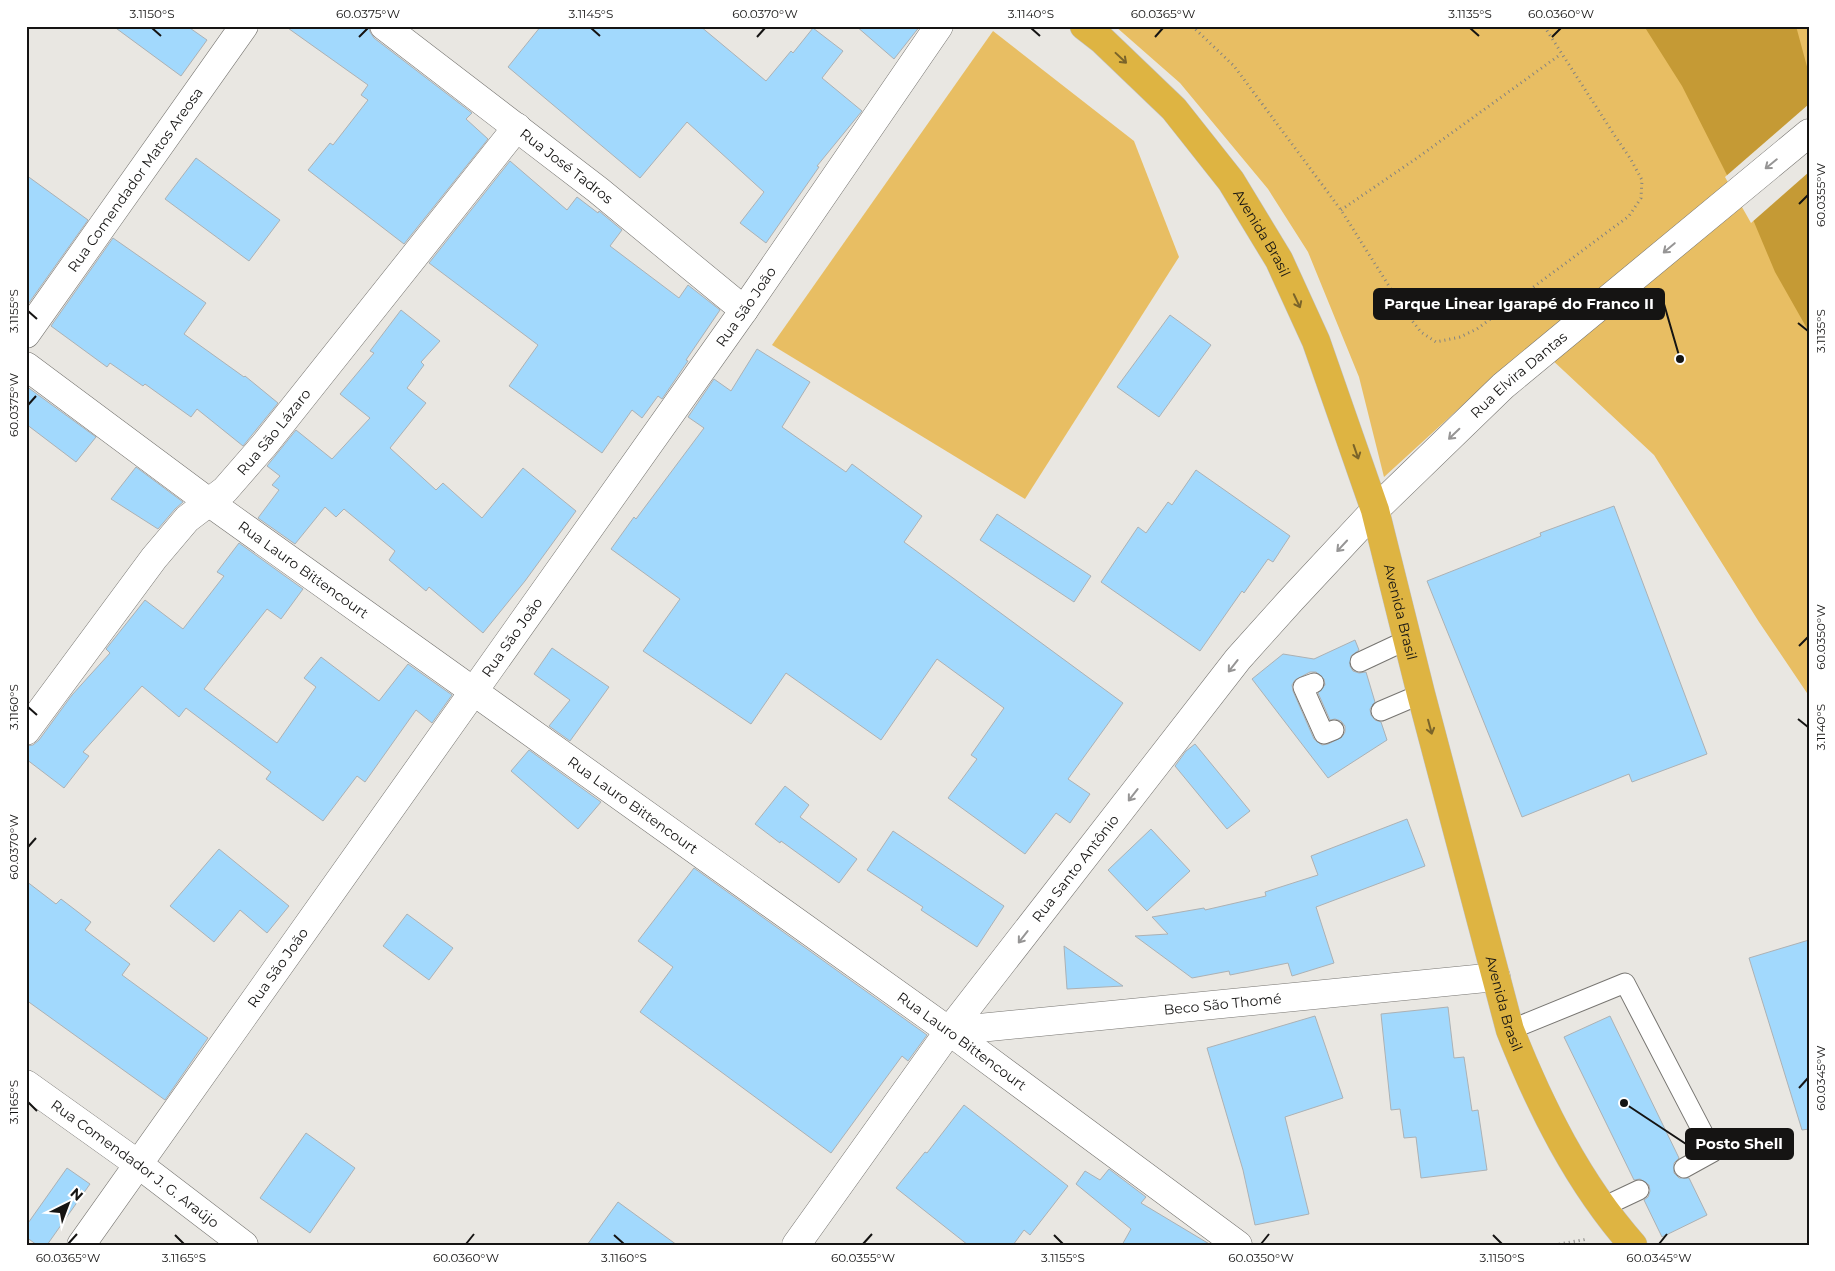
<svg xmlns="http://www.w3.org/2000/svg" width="1835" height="1271" viewBox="0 0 1835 1271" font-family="Montserrat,sans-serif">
<rect width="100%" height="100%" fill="#e9e7e2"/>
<g fill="#e8be63">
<polygon points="1115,26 1809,26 1809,696 1759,622 1654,455 1534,343 1487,383 1384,477 1359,377 1308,252 1268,189 1180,83"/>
<polygon points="993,31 1134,141 1179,257 1025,499 772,345"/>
</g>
<polygon fill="#c59a35" points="1644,26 1796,26 1809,74 1809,332 1775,272 1754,222 1728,177 1682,86"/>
<polygon fill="#e9e7e2" points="1809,104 1809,172 1751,223 1725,177"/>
<g fill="#a2d9fd" stroke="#acb1b4" fill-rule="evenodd">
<polygon points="113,26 187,26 207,40 181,76"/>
<polygon points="285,26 369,26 370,32 374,38 472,113 466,119 488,139 404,244 308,170 330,143 333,145 368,100 361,95 368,85"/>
<polygon points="541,26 700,26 766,81 791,51 793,53 813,28 843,51 822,78 862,111 817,166 819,167 766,243 740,223 764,192 687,122 640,178 508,67"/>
<polygon points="856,26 920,26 894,59"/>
<polygon points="196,158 280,220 249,261 165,199"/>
<polygon points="510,161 567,210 577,197 598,213 599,211 622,230 610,246 679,298 688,285 720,310 686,360 688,361 662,399 658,396 642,418 632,410 602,453 509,386 538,345 429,263"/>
<polygon points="26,175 88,220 26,307"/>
<polygon points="113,238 206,303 184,334 244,377 245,376 278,403 243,446 197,409 191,417 145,384 143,386 110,363 107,367 51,326"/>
<polygon points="401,310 440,341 421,362 424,365 407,388 426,403 390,448 436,490 443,483 482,518 523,468 576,511 525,581 483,633 429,587 426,591 389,560 395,551 344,509 336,517 325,507 295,544 258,518 279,490 272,485 280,476 267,466 296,430 332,459 370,418 340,394 374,353 370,351"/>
<polygon points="1170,315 1211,345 1159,417 1117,387"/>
<polygon points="757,349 810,382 782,427 846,472 852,464 922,516 904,542 1123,703 1068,779 1090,794 1070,823 1056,813 1025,854 948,798 977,759 971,755 1004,708 937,659 881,740 786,673 751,724 643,651 680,599 611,549 634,517 636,519 704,428 688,417 714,379 731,391"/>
<polygon points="26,386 96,437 76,462 26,424"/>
<polygon points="136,467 183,502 175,509 158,529 111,499"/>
<polygon points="1196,470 1290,536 1273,562 1268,559 1244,593 1242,591 1200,651 1101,582 1138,527 1146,533 1168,502 1172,505"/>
<polygon points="1614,506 1707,754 1632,782 1629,774 1522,817 1427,581 1541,536 1540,533"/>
<polygon points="997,514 1091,576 1074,602 980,540"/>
<polygon points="239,543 303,589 281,619 267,609 204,689 277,743 316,687 304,678 321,657 379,701 408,664 452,695 432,723 416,710 365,782 357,776 323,821 266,779 271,772 186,708 179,717 142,686 83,752 89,756 64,788 26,759 26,746 33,745 39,740 72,695 110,653 106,649 145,600 183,629 224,576 217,572"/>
<path d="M1355 640 1359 650 1351 656 1350 666 1353 671 1359 673 1366 672 1375 702 1370 709 1371 715 1375 720 1381 722 1387 740 1328 778 1252 679 1283 654 1314 659ZM1310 672H1316L1324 679 1325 685 1318 693 1330 720 1335 719 1341 721 1345 726V732L1342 737 1328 744 1322 745 1314 739 1293 691 1292 685 1295 680Z"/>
<polygon points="552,648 609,687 570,741 549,726 570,700 534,674"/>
<polygon points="1195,744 1250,811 1227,829 1175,766 1186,751"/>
<polygon points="529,750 601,802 578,829 511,771"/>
<polygon points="785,786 809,805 800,817 857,859 839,883 781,841 780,843 755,824"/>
<polygon points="1407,819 1425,866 1316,907 1334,963 1292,976 1288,963 1230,975 1229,971 1192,978 1135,936 1168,934 1152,917 1204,908 1205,910 1266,896 1265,892 1318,875 1311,856"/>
<polygon points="1151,829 1190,871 1147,911 1108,870"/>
<polygon points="893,831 1004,906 977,947 921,910 923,907 867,870"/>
<polygon points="219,849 289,906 267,933 240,910 214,942 170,906"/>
<polygon points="694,868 927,1035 908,1061 902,1056 831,1153 640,1012 673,967 638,941"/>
<polygon points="26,881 56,904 61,899 91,922 85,930 130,964 122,975 208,1038 165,1100 26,1000"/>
<polygon points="407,914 453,948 429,980 383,946"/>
<polygon points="1809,940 1809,1129 1802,1130 1749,958"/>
<polygon points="1064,946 1123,986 1067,989"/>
<polygon points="1448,1007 1454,1058 1464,1057 1472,1111 1478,1110 1487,1170 1421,1178 1416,1137 1404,1138 1400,1109 1391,1110 1381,1014"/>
<polygon points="1315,1016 1343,1098 1285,1117 1309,1214 1255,1225 1243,1170 1207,1048"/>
<polygon points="1610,1016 1679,1158 1674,1163 1674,1173 1679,1178 1689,1178 1707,1215 1662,1237 1644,1200 1648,1197 1650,1191 1649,1185 1640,1179 1634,1180 1564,1037"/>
<polygon points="964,1105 1068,1186 1030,1235 1024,1230 1013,1245 968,1245 896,1188 925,1152 927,1153"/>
<polygon points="306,1133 355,1168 310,1233 260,1198"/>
<polygon points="67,1168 90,1184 47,1245 37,1245 26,1237 26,1226"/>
<polygon points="1109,1169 1146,1197 1141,1203 1211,1245 1122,1245 1131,1229 1076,1184 1085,1171 1100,1180"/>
<polygon points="618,1202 677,1245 587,1245"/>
</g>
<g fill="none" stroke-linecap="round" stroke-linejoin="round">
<defs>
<g id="service">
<polyline points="1360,662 1407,640"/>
<polyline points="1314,683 1303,687 1324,734 1334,730"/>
<polyline points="1381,711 1421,694"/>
<polyline points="1510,1030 1625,983 1713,1152 1684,1168"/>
<polyline points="1603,1207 1639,1190"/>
</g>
<g id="minor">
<path id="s1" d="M384 26 598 190 744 310"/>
<path id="s2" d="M26 334 244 26"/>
<path id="s3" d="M26 366 210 503 949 1031 1238 1245"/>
<path id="s4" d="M26 731 154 558 187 519 225 490 265 444 517 127"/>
<path id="s5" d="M949 1031 1496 977"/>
<path id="s6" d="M26 1084 138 1164 244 1245"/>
<path id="s7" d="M81 1245 744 310 939 26"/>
</g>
<g id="tertiary">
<path id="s8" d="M796 1245 949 1031 1238 659 1291 600 1375 510 1503 386 1809 133"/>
</g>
<g id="trunk">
<path id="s9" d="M1084 26 1102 40 1174 109 1231 181 1279 260 1316 341 1375 510 1421 694 1510 1030C1540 1106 1578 1183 1633 1245"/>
</g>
</defs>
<use href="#service" stroke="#777571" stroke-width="21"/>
<use href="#minor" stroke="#777571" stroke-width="29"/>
<use href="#tertiary" stroke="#777571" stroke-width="29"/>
<use href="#trunk" stroke="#c2c2c2" stroke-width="29"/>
<g stroke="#848380" stroke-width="3" stroke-dasharray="1 4" stroke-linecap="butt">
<polyline points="1192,26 1234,66 1341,210 1406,313 1421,332 1436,342 1460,337 1477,329 1629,216 1641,198 1642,180 1630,158 1615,136 1544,26"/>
<polyline points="1341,210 1417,158 1561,54"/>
<polyline points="1554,1245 1588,1239"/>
</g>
<use href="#service" stroke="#fff" stroke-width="19"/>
<use href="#minor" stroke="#fff" stroke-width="28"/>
<use href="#tertiary" stroke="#fff" stroke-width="28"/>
<use href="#trunk" stroke="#deb442" stroke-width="28"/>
</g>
<defs><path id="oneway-shaft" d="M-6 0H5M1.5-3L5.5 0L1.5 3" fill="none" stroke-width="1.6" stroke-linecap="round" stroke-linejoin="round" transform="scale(1.25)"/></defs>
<g stroke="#7a642a">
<use href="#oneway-shaft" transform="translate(1121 58) rotate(43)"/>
<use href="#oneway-shaft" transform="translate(1297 301) rotate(65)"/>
<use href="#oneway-shaft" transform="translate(1356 452) rotate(71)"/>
<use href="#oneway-shaft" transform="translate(1430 727) rotate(75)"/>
</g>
<g stroke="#969595">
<use href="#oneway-shaft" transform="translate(1771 164) rotate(141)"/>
<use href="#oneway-shaft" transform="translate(1669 248) rotate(140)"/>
<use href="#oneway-shaft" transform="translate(1454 434) rotate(136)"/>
<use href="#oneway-shaft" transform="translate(1342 546) rotate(133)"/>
<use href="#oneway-shaft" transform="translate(1233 666) rotate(128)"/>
<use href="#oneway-shaft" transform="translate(1133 795) rotate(128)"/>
<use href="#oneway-shaft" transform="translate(1023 937) rotate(128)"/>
</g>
<path fill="none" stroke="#151413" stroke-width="2" d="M152 28 161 36M591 28 600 36M1031 28 1040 36M1470 28 1479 36M359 37 368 28M757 37 765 28M1155 37 1163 28M1552 37 1561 28M1799 204 1808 195M28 311 37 319M1798 323 1808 331M28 405 36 396M1799 646 1808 637M28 707 37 715M1798 719 1808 727M28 847 36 838M1799 1088 1808 1078M28 1102 37 1111M175 1235 184 1244M614 1235 624 1244M1054 1235 1063 1244M1493 1235 1502 1244M68 1244 77 1234M466 1244 474 1234M863 1244 872 1234M1261 1244 1269 1234M1659 1244 1667 1234"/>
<g text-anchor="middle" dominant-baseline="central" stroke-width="4" stroke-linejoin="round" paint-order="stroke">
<g font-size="14" fill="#151413" stroke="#fff">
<text stroke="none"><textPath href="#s1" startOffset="230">Rua José Tadros</textPath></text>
<text stroke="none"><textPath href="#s2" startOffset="189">Rua Comendador Matos Areosa</textPath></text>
<text stroke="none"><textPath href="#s9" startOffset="275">Avenida Brasil</textPath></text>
<text stroke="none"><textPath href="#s7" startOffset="1150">Rua São João</textPath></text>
<text stroke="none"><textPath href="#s8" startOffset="1134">Rua Elvira Dantas</textPath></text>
<text stroke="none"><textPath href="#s4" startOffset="390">Rua São Lázaro</textPath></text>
<text stroke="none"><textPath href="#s3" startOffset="344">Rua Lauro Bittencourt</textPath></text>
<text stroke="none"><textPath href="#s9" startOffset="680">Avenida Brasil</textPath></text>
<text stroke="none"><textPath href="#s7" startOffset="745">Rua São João</textPath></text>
<text stroke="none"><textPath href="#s3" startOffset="749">Rua Lauro Bittencourt</textPath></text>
<text stroke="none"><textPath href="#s8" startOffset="469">Rua Santo Antônio</textPath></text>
<text stroke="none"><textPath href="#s7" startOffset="340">Rua São João</textPath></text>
<text stroke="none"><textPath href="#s5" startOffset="275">Beco São Thomé</textPath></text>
<text stroke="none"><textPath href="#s9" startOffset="1085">Avenida Brasil</textPath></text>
<text stroke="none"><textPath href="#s3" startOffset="1154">Rua Lauro Bittencourt</textPath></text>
<text stroke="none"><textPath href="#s6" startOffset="135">Rua Comendador J. G. Araújo</textPath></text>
</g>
</g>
<path fill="none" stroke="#151413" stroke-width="2" d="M1680 359L1664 304M1624 1103L1686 1144"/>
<g fill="#151413" stroke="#fff" stroke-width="2">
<circle cx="1680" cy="359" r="5"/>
<circle cx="1624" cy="1103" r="5"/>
</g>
<g fill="#151413" stroke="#151413" stroke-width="2">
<rect x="1374" y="289" width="290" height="30" rx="5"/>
<rect x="1686" y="1129" width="107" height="30" rx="5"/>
</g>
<g font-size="15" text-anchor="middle" font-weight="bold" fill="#fff">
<text x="1519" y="309">Parque Linear Igarapé do Franco II</text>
<text x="1739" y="1149">Posto Shell</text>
</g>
<rect width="1835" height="1271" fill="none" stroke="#ffffff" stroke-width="55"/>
<g transform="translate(68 1204) rotate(42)" stroke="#ffffff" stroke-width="4" paint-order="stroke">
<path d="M0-4L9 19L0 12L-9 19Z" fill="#151413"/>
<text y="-8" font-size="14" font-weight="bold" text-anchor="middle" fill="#151413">N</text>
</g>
<rect x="28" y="28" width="1780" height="1216" fill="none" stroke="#151413" stroke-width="2"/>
<g font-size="12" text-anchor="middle" fill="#151413">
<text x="152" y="18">3.1150°S</text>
<text x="368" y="18">60.0375°W</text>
<text x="591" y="18">3.1145°S</text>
<text x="765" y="18">60.0370°W</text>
<text x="1031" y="18">3.1140°S</text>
<text x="1163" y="18">60.0365°W</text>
<text x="1470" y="18">3.1135°S</text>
<text x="1561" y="18">60.0360°W</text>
<text transform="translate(1821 195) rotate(-90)" y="4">60.0355°W</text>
<text transform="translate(14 311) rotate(-90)" y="4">3.1155°S</text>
<text transform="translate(1821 331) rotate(-90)" y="4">3.1135°S</text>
<text transform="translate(14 405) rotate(-90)" y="4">60.0375°W</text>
<text transform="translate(1821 637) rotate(-90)" y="4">60.0350°W</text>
<text transform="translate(14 707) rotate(-90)" y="4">3.1160°S</text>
<text transform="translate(1821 727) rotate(-90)" y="4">3.1140°S</text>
<text transform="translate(14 847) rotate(-90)" y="4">60.0370°W</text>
<text transform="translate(1821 1078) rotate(-90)" y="4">60.0345°W</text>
<text transform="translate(14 1102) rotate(-90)" y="4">3.1165°S</text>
<text x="68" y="1262">60.0365°W</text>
<text x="184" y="1262">3.1165°S</text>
<text x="466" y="1262">60.0360°W</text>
<text x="624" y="1262">3.1160°S</text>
<text x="863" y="1262">60.0355°W</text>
<text x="1063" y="1262">3.1155°S</text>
<text x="1261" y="1262">60.0350°W</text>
<text x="1502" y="1262">3.1150°S</text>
<text x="1659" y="1262">60.0345°W</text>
</g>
</svg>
